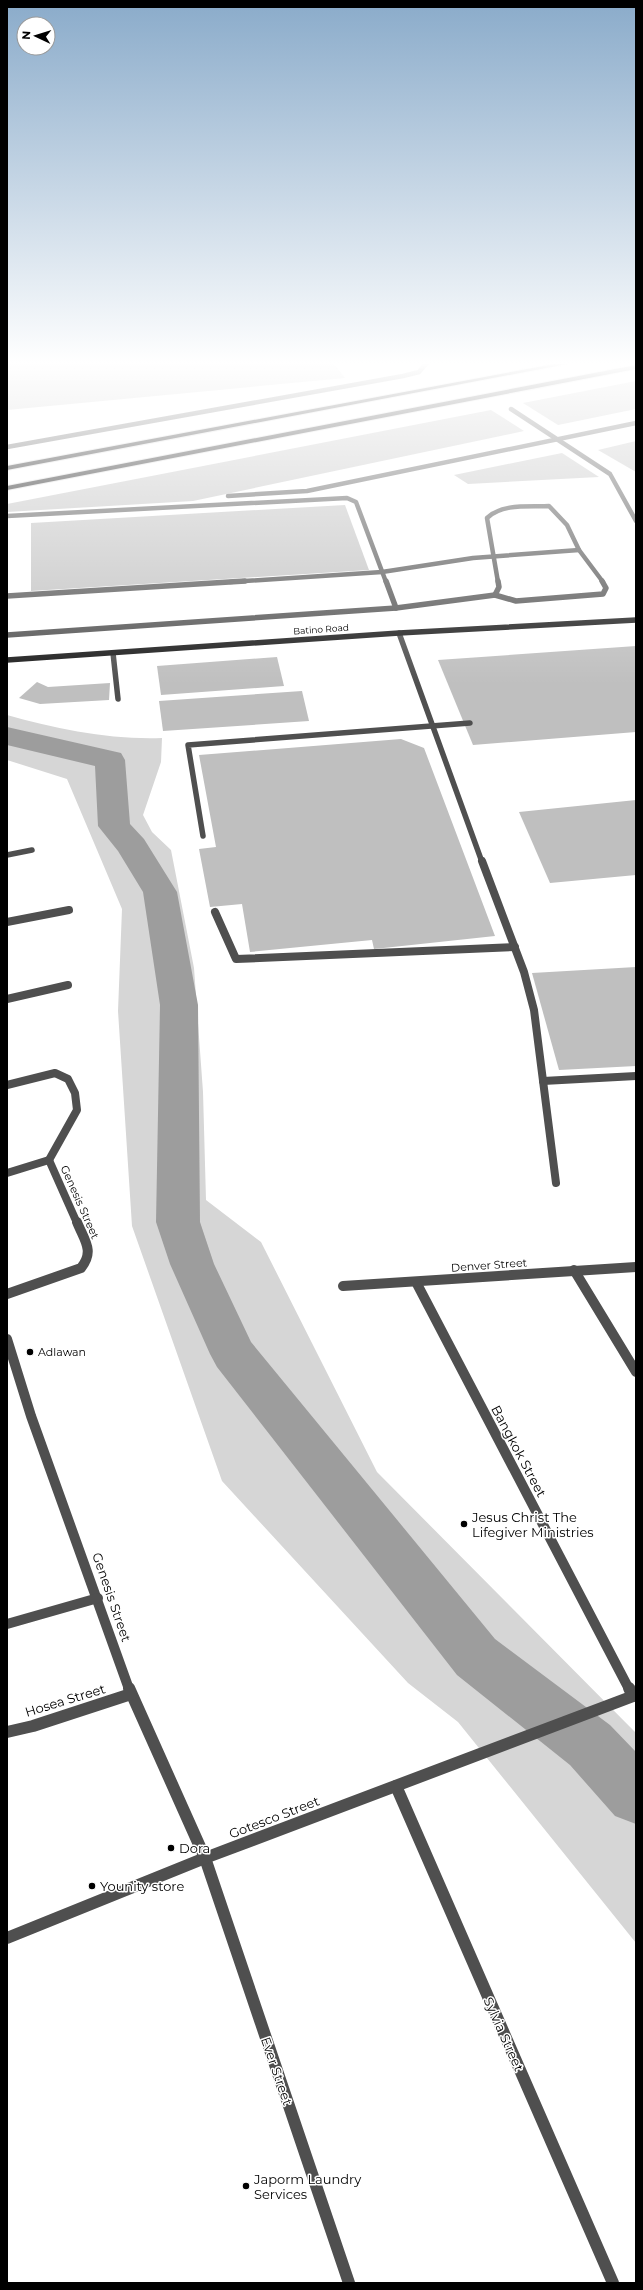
<svg xmlns="http://www.w3.org/2000/svg" width="643" height="2290" viewBox="0 0 643 2290" font-family="Montserrat,sans-serif">
<rect width="100%" height="100%" fill="#fff"/>
<path fill="#d6d6d6" d="M7 715C56 729 111 740 162 738L161 762 143 815 152 832 171 850 194 968 203 1092 206 1200 261 1242 377 1472 636 1733V1943L458 1722 408 1683 222 1481 132 1226 118 1011 122 909 67 779 7 760Z"/>
<g fill="none" stroke-linecap="round" stroke-linejoin="round">
<polygon fill="#9d9d9d" fill-rule="evenodd" points="7,727 121,753 125,760 130,824 144,839 177,892 198,1005 200,1222 214,1264 251,1342 495,1639 610,1725 636,1752 636,1824 615,1816 570,1765 457,1675 217,1367 210,1354 170,1264 156,1222 160,1005 143,892 118,851 98,826 95,766 7,745"/>
</g>
<g fill="#bfbfbf">
<polygon points="7,364 334,364 345,378 7,410"/>
<polygon points="636,381 636,409 558,425 523,403"/>
<polygon points="491,410 524,431 193,501 7,512 7,504"/>
<polygon points="636,441 636,472 598,450"/>
<polygon points="562,453 599,477 468,484 454,475"/>
<polygon points="345,505 369,570 31,591 31,523"/>
<polygon points="636,646 636,732 473,745 438,660"/>
<polygon points="277,657 284,686 161,695 157,666"/>
<polygon points="37,682 48,687 110,683 109,700 40,704 19,698"/>
<polygon points="302,691 309,721 163,731 159,701"/>
<polygon points="401,739 424,748 495,936 374,949 372,940 250,952 242,904 210,907 199,849 216,847 199,755"/>
<polygon points="636,800 636,875 550,883 519,812"/>
<polygon points="636,967 636,1066 559,1070 532,973"/>
</g>
<g fill="none" stroke-linecap="round" stroke-linejoin="round">
<defs>
<g id="motorway">
<polygon points="554,364 567,364 7,470 7,466"/>
<polygon points="636,365 636,369 7,490 7,486"/>
</g>
</defs>
<use href="#motorway" stroke="#dbdbdb" stroke-width="2"/>
<g stroke="#4f4f4f" stroke-width="4.5">
<polyline points="511,409 610,474 636,521"/>
<polyline points="228,496 307,491 636,423"/>
<polyline points="7,516 347,498 356,502 386,582"/>
<polyline points="230,582 382,572 473,558 579,550"/>
<path d="M498 582 487 518C503 503 529 507 549 506L567 525 579 550 603 582"/>
</g>
<g stroke="#4f4f4f" stroke-width="5.5">
<polyline points="386,581 396,608"/>
<polyline points="495,595 516,601 603,594 606,588 602,581"/>
<polyline points="495,595 499,587 498,581"/>
<polyline points="7,596 245,581"/>
<polyline points="7,635 396,608 495,595"/>
<polyline points="113,653 118,699"/>
<polyline points="203,836 188,745 470,723"/>
</g>
<g stroke="#4f4f4f" stroke-width="8">
<polyline points="215,912 236,959 515,947"/>
<polyline points="543,1081 636,1076"/>
</g>
<polyline stroke="#4f4f4f" stroke-width="4.5" points="7,447 403,376 419,372 426,364"/>
<g stroke="#4f4f4f" stroke-width="5.5">
<polyline points="399,633 482,862"/>
<polyline points="7,855 32,850"/>
</g>
<g stroke="#4f4f4f" stroke-width="8">
<polyline points="482,861 524,972 534,1010 556,1183"/>
<polyline points="7,922 69,910"/>
<polyline points="7,999 68,985"/>
<polyline points="7,1085 55,1073 68,1079 75,1093 77,1110 49,1160 7,1173"/>
<polyline points="49,1160 77,1223"/>
</g>
<g stroke="#4f4f4f" stroke-width="10">
<polyline points="574,1270 636,1372"/>
<polyline points="416,1282 629,1689"/>
<polyline points="343,1286 636,1267"/>
<path d="M7 1294 81 1268C95 1251 84 1240 77 1222"/>
<polyline points="7,1339 31,1416 129,1689"/>
<polyline points="7,1624 98,1598"/>
</g>
<g stroke="#4f4f4f" stroke-width="12">
<polyline points="129,1688 205,1858 349,2283"/>
<polyline points="629,1688 633,1696"/>
<polyline points="7,1732 33,1726 131,1694"/>
<polyline points="396,1786 613,2283"/>
<polyline points="7,1938 205,1858 636,1695"/>
</g>
<polyline stroke="#1c1c1c" stroke-width="5.5" points="7,660 399,633 636,620"/>
<use href="#motorway" fill="#000" fill-rule="evenodd"/>
</g>
<linearGradient id="sky" x2="0" y2="1"><stop stop-color="#8aabca"/><stop offset="0.53" stop-color="#fff"/><stop offset="1" stop-color="#fff" stop-opacity="0"/></linearGradient>
<rect width="643" height="685" fill="url(#sky)"/>
<g fill="#000" stroke="#fff" stroke-width="1.5">
<circle cx="30" cy="1352" r="4"/>
<circle cx="464" cy="1524" r="4"/>
<circle cx="171" cy="1848" r="4"/>
<circle cx="92" cy="1886" r="4"/>
<circle cx="246" cy="2186" r="4"/>
</g>
<g text-anchor="middle" dominant-baseline="central" stroke-width="3" stroke-linejoin="round" paint-order="stroke">
<g font-size="9" fill="#000" stroke="#fff">
<text transform="translate(321 629) rotate(-4)">Batino Road</text>
</g>
<g font-size="11" fill="#000" stroke="#fff">
<text transform="translate(80 1202) rotate(66)">Genesis Street</text>
<text transform="translate(489 1265) rotate(-4)">Denver Street</text>
</g>
<g font-size="11" fill="#000" stroke="#fff" text-anchor="start">
<text x="38" y="1352">Adlawan</text>
</g>
<g font-size="13" fill="#000" stroke="#fff">
<text transform="translate(519 1451) rotate(62)">Bangkok Street</text>
<text transform="translate(112 1597) rotate(71)">Genesis Street</text>
<text transform="translate(65 1700) rotate(-17)">Hosea Street</text>
<text transform="translate(274 1817) rotate(-21)">Gotesco Street</text>
<text transform="translate(504 2034) rotate(66)">Sylvia Street</text>
<text transform="translate(277 2071) rotate(71)">Ever Street</text>
</g>
<g font-size="13" fill="#000" stroke="#fff" text-anchor="start">
<text x="472" y="1517">Jesus Christ The<tspan x="472" dy="15">Lifegiver Ministries</tspan></text>
<text x="179" y="1848">Dora</text>
<text x="100" y="1886">Younity store</text>
<text x="254" y="2179">Japorm Laundry<tspan x="254" dy="15">Services</tspan></text>
</g>
</g>
<rect width="643" height="2290" fill="none" stroke="#000000" stroke-width="16"/>
<g transform="translate(36 36) rotate(274)"><circle r="19" fill="#ffffff" stroke="#999999"/>
<path d="M0-3L7 15L0 10L-7 15Z" fill="#000000"/>
<text y="-6" font-size="11" font-weight="bold" text-anchor="middle" fill="#000000">N</text>
</g>
</svg>
